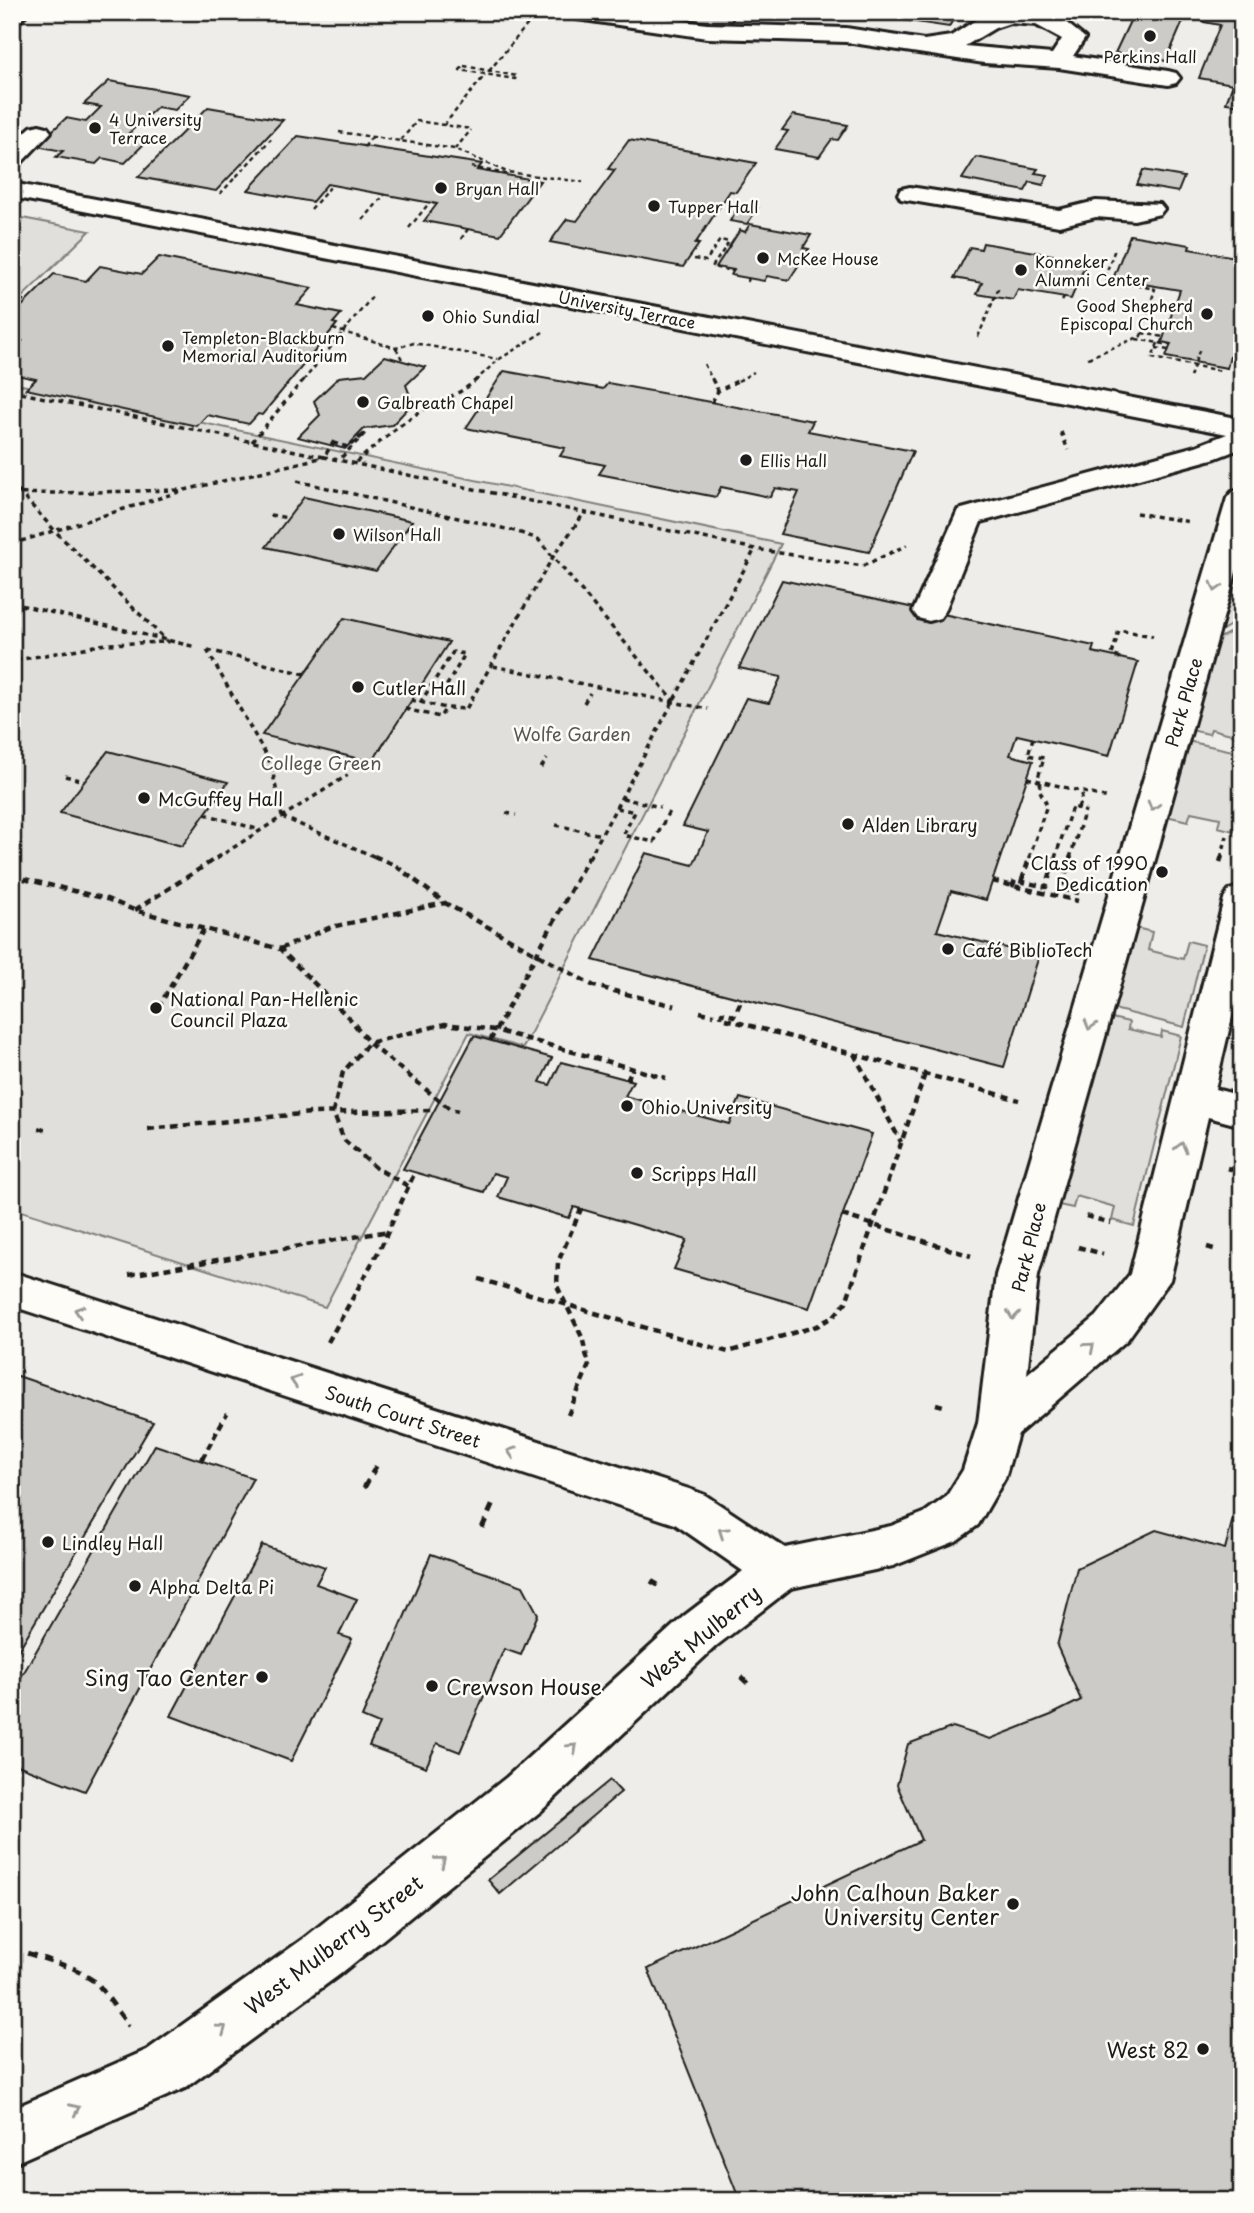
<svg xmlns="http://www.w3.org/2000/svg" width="1254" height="2213" viewBox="0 0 1254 2213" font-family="'Playpen Sans',sans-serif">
<rect width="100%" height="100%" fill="#fdfcf7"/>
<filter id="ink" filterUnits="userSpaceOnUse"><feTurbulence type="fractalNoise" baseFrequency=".0143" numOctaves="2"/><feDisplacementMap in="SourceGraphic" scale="14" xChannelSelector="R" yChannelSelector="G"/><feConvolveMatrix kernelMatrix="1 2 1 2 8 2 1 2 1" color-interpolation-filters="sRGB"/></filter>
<g filter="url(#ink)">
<rect fill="#eeede9" x="12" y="12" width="1230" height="2189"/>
<g fill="#e0dfdb" stroke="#7e7e7c" stroke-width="2">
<polygon points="12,216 90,231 12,307"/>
<polygon points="12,383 781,544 523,1048 469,1033 325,1307 12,1208"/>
<polygon points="1242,553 1242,618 1219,632"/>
<polygon points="1242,626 1242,744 1238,743 1239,736 1211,729 1209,734 1191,730 1216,640"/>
<polygon points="1187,741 1242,753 1242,799 1234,831 1218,827 1220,818 1191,812 1188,821 1166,816"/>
<polygon points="1132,927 1152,932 1148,950 1183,959 1188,941 1204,945 1184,1027 1110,1008"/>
<polygon points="1107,1017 1129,1022 1128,1029 1161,1037 1162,1031 1181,1036 1134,1226 1112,1220 1115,1207 1076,1196 1073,1208 1054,1204"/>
</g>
<g fill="#cccbc8" stroke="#1c1c1c" stroke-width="2">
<polygon points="637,12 738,12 727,27"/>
<polygon points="900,12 957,12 949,27 896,19"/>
<polygon points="1087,12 1187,12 1166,61 1115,53 1131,19"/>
<polygon points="1200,12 1242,14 1242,105 1226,103 1233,84 1199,78 1220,25 1204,22 1197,16"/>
<polygon points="109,81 190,95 175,110 157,107 128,134 150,138 125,163 102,158 96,164 56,157 63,151 36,146 66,118 86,122 101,107 84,104"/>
<polygon points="208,107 283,120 216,191 138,177"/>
<polygon points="793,115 848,125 838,140 832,139 819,157 775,149 788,131 782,130"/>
<polygon points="298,136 482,164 477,170 540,181 500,235 424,221 437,204 332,185 327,184 312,202 248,190"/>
<polygon points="629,140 756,163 736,192 730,191 695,244 699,244 683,267 550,242 567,219 577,221 615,170 608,169"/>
<polygon points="976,157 1038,169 1035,173 1048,175 1043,185 1030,182 1025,191 962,179"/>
<polygon points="1143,170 1184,177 1178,192 1137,185"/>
<polygon points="739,205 758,208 747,224 730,221"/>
<polygon points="750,224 811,235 803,248 809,249 789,280 767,276 764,281 731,275 734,270 716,267 740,230 745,232"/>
<polygon points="1130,235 1190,245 1189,249 1242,258 1242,341 1237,357 1230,356 1227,368 1166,357 1171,344 1162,342 1180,290 1113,279"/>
<polygon points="983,243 1087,261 1071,299 1018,290 1013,300 977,294 982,283 954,278 970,247 981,249"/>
<polygon points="159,257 312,288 297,305 341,314 333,323 337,324 262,415 258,414 249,424 207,415 197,426 26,389 36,379 12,374 12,351 22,341 12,339 12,316 54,274 86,281 100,266 142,274"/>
<polygon points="385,356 425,367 406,385 413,403 392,425 364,429 345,449 298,437 320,415 314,401 339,377 366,374"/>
<polygon points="504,371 603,389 608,383 813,421 808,431 913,451 869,552 780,534 799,492 775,488 770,497 721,487 716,497 599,474 605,465 560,456 565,448 466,428"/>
<polygon points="304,497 412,521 376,571 266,547"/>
<polygon points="782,580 1094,646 1092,652 1138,662 1109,756 1017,735 1010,755 1033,761 986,900 951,891 937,931 1039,956 1004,1067 593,960 646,853 693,865 708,832 683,826 685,822 746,698 769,703 781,677 739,668"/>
<polygon points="344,618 449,642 372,762 262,735"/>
<polygon points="108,751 228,782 182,846 60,813"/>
<polygon points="474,1036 552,1058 540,1082 550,1085 561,1062 633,1081 625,1096 729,1124 740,1098 872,1134 809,1308 674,1269 687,1240 574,1207 569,1218 498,1197 507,1177 493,1173 484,1192 403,1169"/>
<polygon points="12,1374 153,1422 12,1661"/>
<polygon points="155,1445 253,1478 85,1791 12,1763 12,1693"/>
<polygon points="1242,1484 1242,2201 740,2201 648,1969 921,1840 897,1785 908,1744 953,1727 990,1739 1051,1715 1081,1700 1057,1646 1077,1568 1156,1530 1225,1549"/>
<polygon points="262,1545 325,1567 316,1584 357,1599 339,1635 352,1639 291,1761 171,1716"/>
<polygon points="431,1554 523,1586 538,1614 521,1655 504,1649 460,1752 437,1743 426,1767 369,1746 379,1724 362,1717"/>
<polygon points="610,1780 621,1792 500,1894 488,1880"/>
</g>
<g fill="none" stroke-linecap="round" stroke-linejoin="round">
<defs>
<g id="minor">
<polygon points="12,12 28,12 20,21 12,23"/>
<path d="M566 12H624L707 24 846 28 924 40 951 36 979 18 997 12H1039L1063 20 1085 38 1073 56 1168 71 1176 73 1180 78 1176 83 1168 85 1059 68 984 63 846 42 707 38 577 19 569 17ZM1010 23 1036 25 1062 39 1052 54 965 46 995 28Z"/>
<polygon points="39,125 47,127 51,132 21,163 12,165 12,144 31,127"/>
<polygon points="12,183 1242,419 1242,448 1216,458 981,522 945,611 940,618 929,621 918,618 913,611 958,510 1196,446 1227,434 12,197"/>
<polygon points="910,187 1059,210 1096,201 1160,204 1164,209 1160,214 1134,220 1096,217 1059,226 901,199 898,194 901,189"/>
<polygon points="1242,489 1242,551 1038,1275 1027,1374 1097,1316 1130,1274 1224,899 1229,890 1242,886 1242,975 1215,1089 1242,1096 1242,1126 1208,1117 1170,1280 1127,1340 1018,1434 1005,1478 978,1525 956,1541 893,1566 791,1588 716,1646 541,1811 339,1975 185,2088 12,2164 12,2109 147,2050 303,1939 507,1777 684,1616 743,1571 675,1524 12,1306 12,1272 689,1489 705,1495 785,1548 891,1526 924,1513 946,1497 963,1470 978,1423 996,1275 1227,498 1232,492"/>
</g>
</defs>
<use href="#minor" stroke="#1c1c1c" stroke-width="6"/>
<g stroke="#1c1c1c" stroke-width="2.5" stroke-dasharray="4.5 3.5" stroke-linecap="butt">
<polygon points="464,66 517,76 515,79 460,70"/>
<polyline points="489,71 537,13"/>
<polyline points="444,125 485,75"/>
<polyline points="339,132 455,149 507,172 583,182"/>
<polyline points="401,140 417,121 471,129"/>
<polyline points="364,147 373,136"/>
<polyline points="455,149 471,130"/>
<polyline points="471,167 506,174"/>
<polyline points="220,194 271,139"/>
<polyline points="311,209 332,185"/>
<polyline points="363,220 385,194"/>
<polyline points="409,228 430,202"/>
<polyline points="461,239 468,229"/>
<polyline points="694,259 706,261 720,240 729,242 712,267 733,271"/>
<polyline points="747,282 749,279"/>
<polyline points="12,298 27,301"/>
<polyline points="1062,301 1064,298"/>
<polyline points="333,329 396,348 414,343 497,359"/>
<polyline points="1142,333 1164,337"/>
<polyline points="978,337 999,287"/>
<polyline points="1136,339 1170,345"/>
<polyline points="1158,343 1152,358 1222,371"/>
<polyline points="396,348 403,361"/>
<polyline points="1156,348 1168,350"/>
<polyline points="1088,358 1141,336 1155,289 1104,279 1115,249"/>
<polyline points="704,364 713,381"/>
<polyline points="1190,377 1200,348"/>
<polyline points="303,381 372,297"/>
<polyline points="475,381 498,360 543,332"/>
<polyline points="738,381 754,372"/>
</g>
<g stroke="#1c1c1c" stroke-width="3.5" stroke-dasharray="5 4.5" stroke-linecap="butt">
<polyline points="712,379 718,391"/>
<polyline points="12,391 324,457 334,441"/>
<polyline points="712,402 718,391 741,379"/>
<polyline points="1061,432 1068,450"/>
<polyline points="252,442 304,379"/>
<polyline points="333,443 348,447 365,433 340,459"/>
<path d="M356 462C377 445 397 426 421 411 441 400 460 395 477 379"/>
<polyline points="297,481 515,531 538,539 674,701"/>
<polyline points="12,484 56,532 168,642 106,644 12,661"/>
<polyline points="12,494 179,490"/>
<polyline points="1136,513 1190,522"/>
<polyline points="270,515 288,518"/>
<polyline points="12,544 185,490 324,457 755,549 863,566 907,545"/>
<polyline points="12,603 196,647"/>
<polyline points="207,650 271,764 282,817"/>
<polyline points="208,650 305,674"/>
<polyline points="1120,658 1112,655 1119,630 1153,636"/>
<polyline points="493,666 708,709"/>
<polyline points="411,700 446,708 466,709 554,555 585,512"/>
<polyline points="420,703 453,652 465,654 443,692"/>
<polyline points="584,703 590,693"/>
<polyline points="405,709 440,717 446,708"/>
<polyline points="1033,738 1028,755 1044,758 1037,781"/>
<polyline points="541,768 547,759"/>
<polyline points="65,776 84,781"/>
<polyline points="1027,778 1108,798"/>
<polyline points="622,798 660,807"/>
<polyline points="617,808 635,812 623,835 654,842 670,809"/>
<polyline points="1078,808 1083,793"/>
<polyline points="506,813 516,815"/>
<polyline points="205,814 260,830"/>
<polyline points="282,817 378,858"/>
<polyline points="556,825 601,835"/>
<polyline points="217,858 348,775"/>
<polyline points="589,858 755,549"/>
<polyline points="1029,858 1047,805 1039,789 1041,782"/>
<polyline points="1055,858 1072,807 1085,810"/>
<polyline points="1070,858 1085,810"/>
<polyline points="1221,858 1227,836"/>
</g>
<g stroke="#1c1c1c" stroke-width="4.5" stroke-dasharray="7 5" stroke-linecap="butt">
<polyline points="374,856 396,866 445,903 594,986 675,1006"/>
<polyline points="1071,856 1061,889 1079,893"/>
<polyline points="1220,862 1222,856"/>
<polyline points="12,876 107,899 134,910 280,949 351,1020 369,1043 450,1109 458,1111"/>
<polyline points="1022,880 1030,856"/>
<polyline points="992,881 1078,901"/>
<polyline points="1012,887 1015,880 1046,887 1056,856"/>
<polyline points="135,910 220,856"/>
<polyline points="280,949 331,927 445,903"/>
<polyline points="158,1008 204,929"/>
<polyline points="700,1012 714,1015"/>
<polyline points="721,1017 722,1013 734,1016 742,999"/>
<polyline points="726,1019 1019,1100"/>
<polyline points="490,1041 589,856"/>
<polyline points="854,1054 901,1142"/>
<polyline points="627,1080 632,1069"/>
<polyline points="38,1129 48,1129"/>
<polyline points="148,1129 311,1113 434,1110"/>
<polyline points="1227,1168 1242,1172"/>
<polyline points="408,1186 376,1168 344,1140 333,1112 343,1072 369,1043 445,1024 495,1030 666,1078"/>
<polyline points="842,1215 971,1256"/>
<polyline points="1086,1216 1111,1223"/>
<polyline points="1078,1247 1103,1254"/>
<polyline points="1207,1247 1217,1250"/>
<polyline points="129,1275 389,1231"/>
<polyline points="479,1279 728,1352 817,1326 834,1316 846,1302 925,1074"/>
<polyline points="328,1342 380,1249 415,1172"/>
<polyline points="936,1404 943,1406"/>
<polyline points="568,1415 589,1365 582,1337 557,1286 558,1262 581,1209"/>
<polyline points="202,1459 227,1413"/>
</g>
<g stroke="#1c1c1c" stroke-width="5" stroke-dasharray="9 7" stroke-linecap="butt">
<polyline points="201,1460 203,1457"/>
<polyline points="364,1488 379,1461"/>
<polyline points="482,1528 495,1499"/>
<polyline points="651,1581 658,1585"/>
<polyline points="741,1677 752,1687"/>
<polyline points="12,1948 75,1969 97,1983 129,2026"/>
</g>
<use href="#minor" fill="#fdfcf7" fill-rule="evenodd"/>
</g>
<defs><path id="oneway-chevron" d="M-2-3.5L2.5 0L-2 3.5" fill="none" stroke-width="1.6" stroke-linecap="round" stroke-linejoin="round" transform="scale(1.75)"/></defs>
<g stroke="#989794">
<use href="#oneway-chevron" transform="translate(1216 587) rotate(106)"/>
<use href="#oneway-chevron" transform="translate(1153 806) rotate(106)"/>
<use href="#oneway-chevron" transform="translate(1090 1025) rotate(106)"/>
<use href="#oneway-chevron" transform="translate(1181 1147) rotate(-76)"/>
<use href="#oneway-chevron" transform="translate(79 1311) rotate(-162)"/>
<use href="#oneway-chevron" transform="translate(1013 1315) rotate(97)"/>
<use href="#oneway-chevron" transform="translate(1090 1347) rotate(-41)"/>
<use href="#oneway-chevron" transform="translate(295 1381) rotate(-162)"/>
<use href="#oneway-chevron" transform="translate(512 1452) rotate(-162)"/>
<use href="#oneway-chevron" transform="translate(723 1532) rotate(-146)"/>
<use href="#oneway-chevron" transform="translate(573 1748) rotate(-43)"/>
<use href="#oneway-chevron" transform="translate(441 1861) rotate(-39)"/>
<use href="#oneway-chevron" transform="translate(222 2029) rotate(-36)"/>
<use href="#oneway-chevron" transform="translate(75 2109) rotate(-24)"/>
</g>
</g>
<g fill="#1c1c1c" stroke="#fdfcf7" stroke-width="2.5">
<circle cx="1150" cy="36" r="7"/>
<circle cx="95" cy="128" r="7"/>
<circle cx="441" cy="188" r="7"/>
<circle cx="654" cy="206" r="7"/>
<circle cx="763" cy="258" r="7"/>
<circle cx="1021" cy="270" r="7"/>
<circle cx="1207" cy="314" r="7"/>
<circle cx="428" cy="316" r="7"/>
<circle cx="168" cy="346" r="7"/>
<circle cx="363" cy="402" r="7"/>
<circle cx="746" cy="460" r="7"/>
<circle cx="339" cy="534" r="7"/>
<circle cx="358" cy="687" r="7"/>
<circle cx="144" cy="798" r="7"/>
<circle cx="848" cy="824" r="7"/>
<circle cx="1162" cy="872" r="7"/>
<circle cx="948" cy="949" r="7"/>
<circle cx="156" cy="1008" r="7"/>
<circle cx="627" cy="1106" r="7"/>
<circle cx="637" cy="1173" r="7"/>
<circle cx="48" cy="1542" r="7"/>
<circle cx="135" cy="1586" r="7"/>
<circle cx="262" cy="1677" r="7"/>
<circle cx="432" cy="1686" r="7"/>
<circle cx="1013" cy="1904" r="7"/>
<circle cx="1203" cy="2049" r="7"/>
</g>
<g text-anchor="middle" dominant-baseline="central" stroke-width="5" stroke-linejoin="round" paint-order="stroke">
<g font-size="16" fill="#1c1c1c" stroke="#fdfcf7" text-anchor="start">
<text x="1150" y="56" text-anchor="middle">Perkins Hall</text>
<text x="109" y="119">4 University<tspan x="109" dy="18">Terrace</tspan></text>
<text x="455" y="188">Bryan Hall</text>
<text x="668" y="206">Tupper Hall</text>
<text x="777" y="258">McKee House</text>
<text x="1035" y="261">Konneker<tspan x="1035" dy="18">Alumni Center</tspan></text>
<text x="1193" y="305" text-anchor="end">Good Shepherd<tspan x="1193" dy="18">Episcopal Church</tspan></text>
<text x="442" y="316">Ohio Sundial</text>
<text x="182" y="337">Templeton-Blackburn<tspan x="182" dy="18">Memorial Auditorium</tspan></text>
<text x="377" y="402">Galbreath Chapel</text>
<text x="760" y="460">Ellis Hall</text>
<text x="353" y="534">Wilson Hall</text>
</g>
<g font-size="16" fill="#1c1c1c" stroke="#fdfcf7">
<text transform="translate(627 309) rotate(11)">University Terrace</text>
</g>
<g font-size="18" fill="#1c1c1c" stroke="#fdfcf7" text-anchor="start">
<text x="372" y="687">Cutler Hall</text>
<text x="158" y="798">McGuffey Hall</text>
<text x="862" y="824">Alden Library</text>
<text x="1148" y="862" text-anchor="end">Class of 1990<tspan x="1148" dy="21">Dedication</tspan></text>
<text x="962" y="949">Café BiblioTech</text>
<text x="170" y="998">National Pan-Hellenic<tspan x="170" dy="21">Council Plaza</tspan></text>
<text x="641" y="1106">Ohio University</text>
<text x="651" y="1173">Scripps Hall</text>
<text x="62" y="1542">Lindley Hall</text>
<text x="149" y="1586">Alpha Delta Pi</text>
</g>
<g font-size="18" fill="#1c1c1c" stroke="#fdfcf7">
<text transform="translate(1183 702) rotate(-74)">Park Place</text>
<text transform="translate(1028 1247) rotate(-76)">Park Place</text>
<text transform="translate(403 1416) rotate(18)">South Court Street</text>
</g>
<g font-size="18" fill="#575655" stroke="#fdfcf7">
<text x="572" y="733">Wolfe Garden</text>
<text x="321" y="762">College Green</text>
</g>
<g font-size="21" fill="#1c1c1c" stroke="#fdfcf7">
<text transform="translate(700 1636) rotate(-40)">West Mulberry</text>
<text transform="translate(333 1944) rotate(-37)">West Mulberry Street</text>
</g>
<g font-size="21" fill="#1c1c1c" stroke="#fdfcf7" text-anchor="end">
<text x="248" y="1677">Sing Tao Center</text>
<text x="446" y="1686" text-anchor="start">Crewson House</text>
<text x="999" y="1892">John Calhoun Baker<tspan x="999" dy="24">University Center</tspan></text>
<text x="1189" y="2049">West 82</text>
</g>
</g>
<rect width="1254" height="2213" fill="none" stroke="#fdfcf7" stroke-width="42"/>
<rect x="21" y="21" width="1212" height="2171" fill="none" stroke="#1c1c1c" stroke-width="2.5" filter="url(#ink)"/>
</svg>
